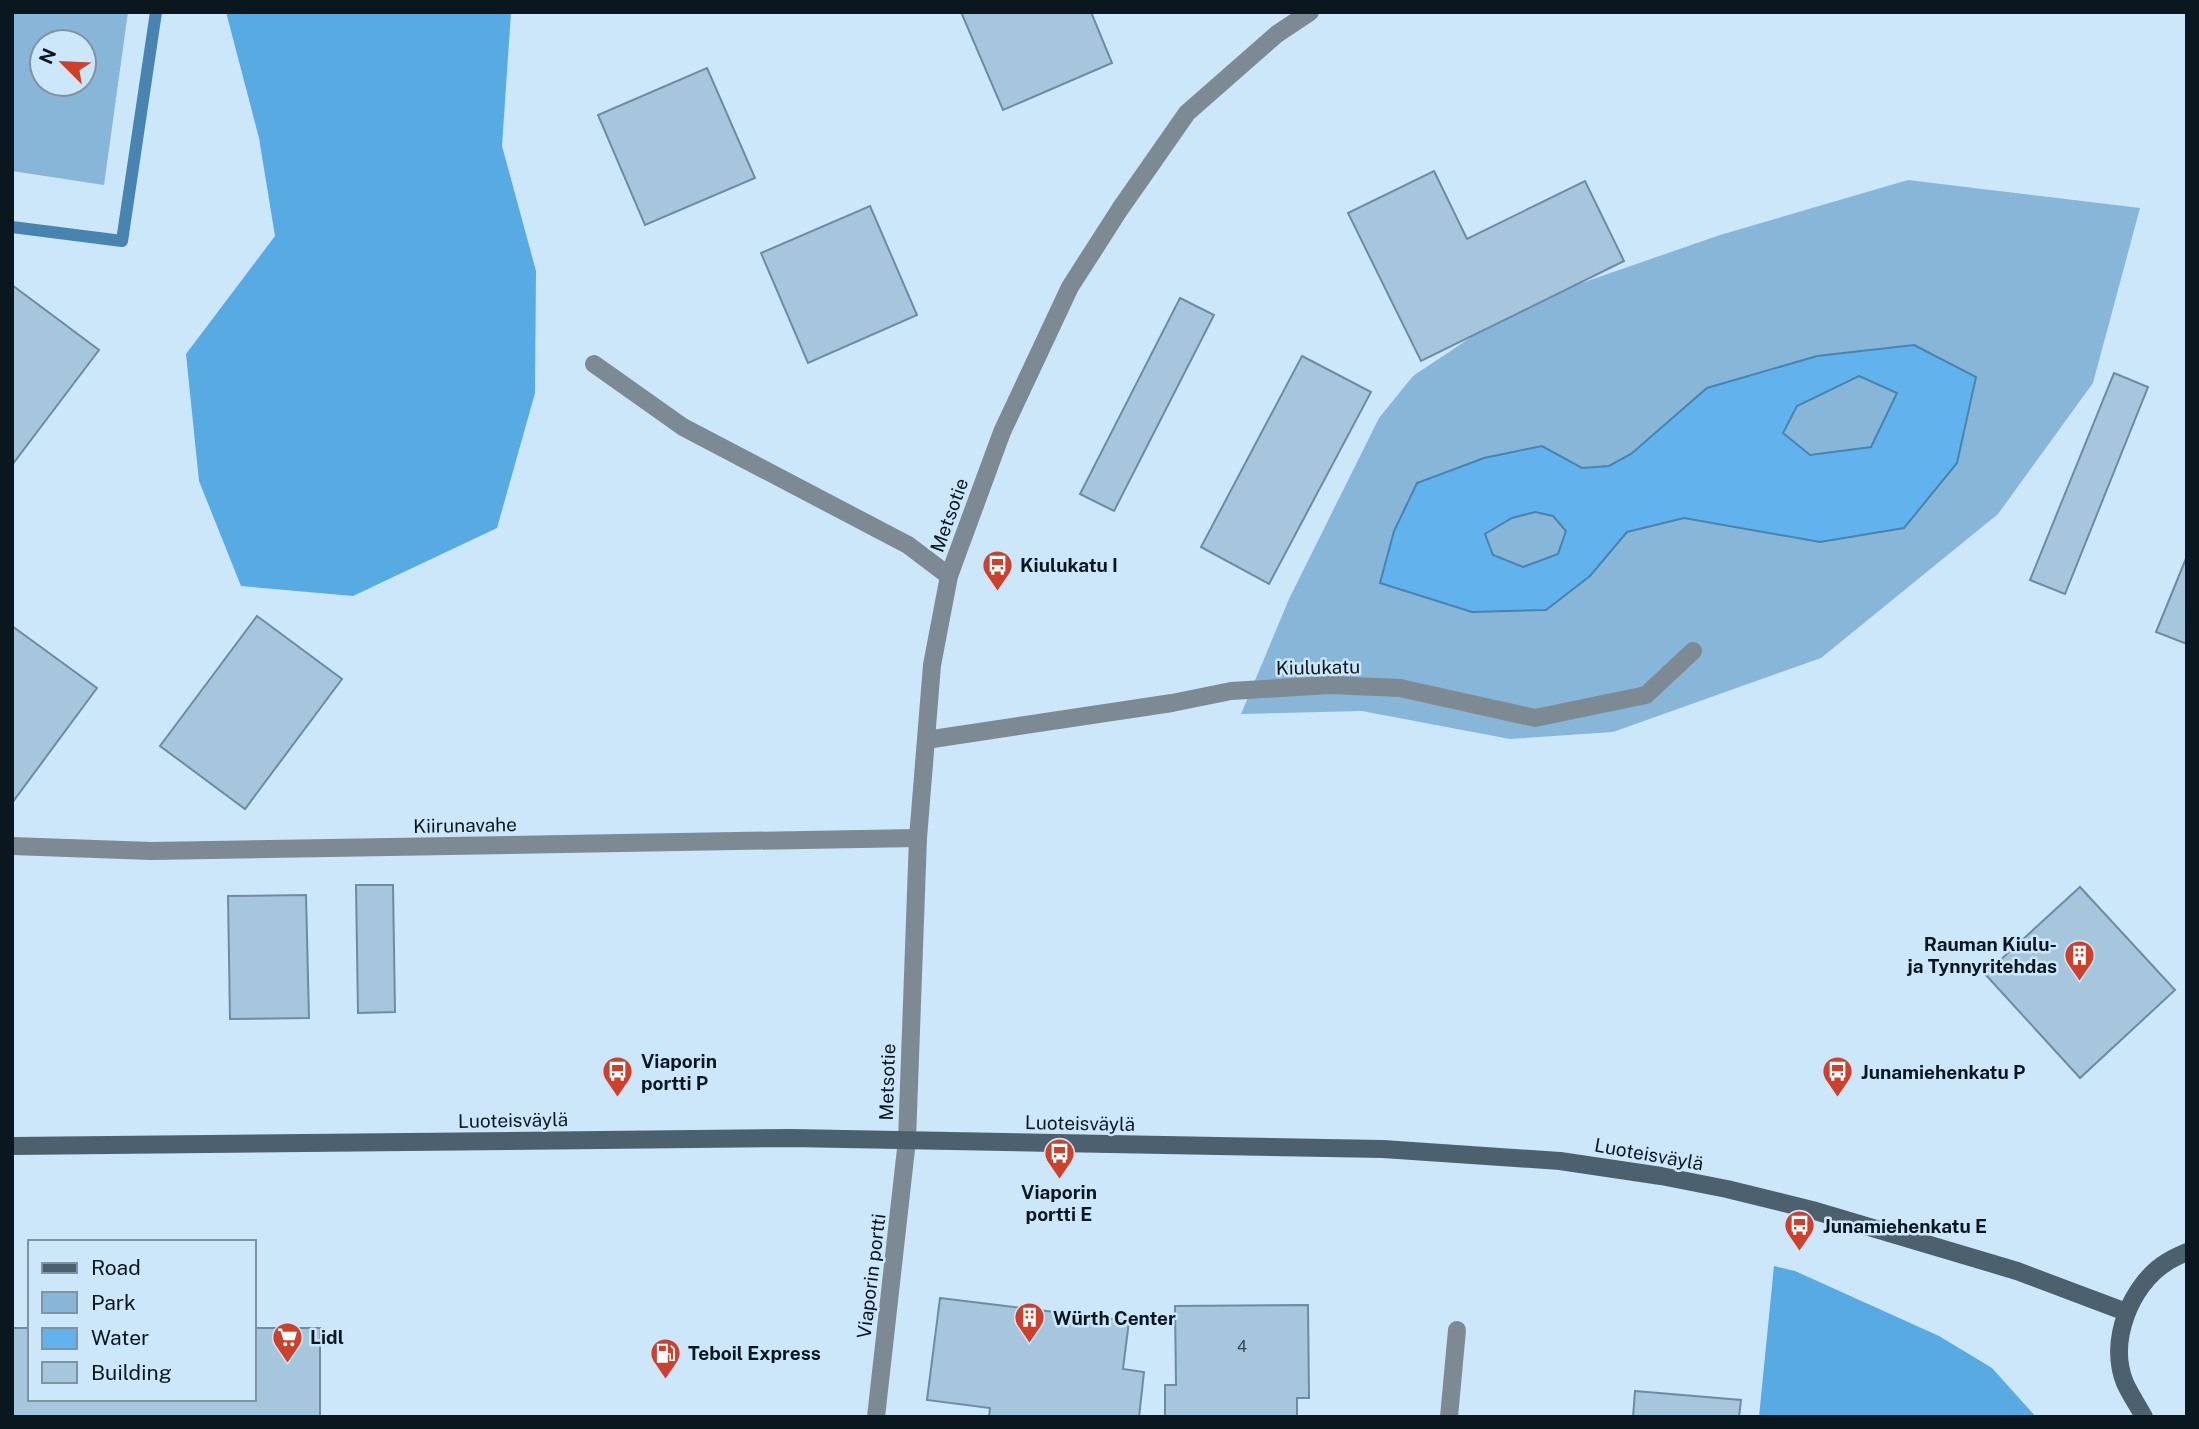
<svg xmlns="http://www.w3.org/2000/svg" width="2199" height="1429" viewBox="0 0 2199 1429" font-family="'Public Sans',sans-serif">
<rect width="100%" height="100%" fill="#cce6fa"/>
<g fill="#88b6d9" fill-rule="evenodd">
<path d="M12 12H128L104 185 12 171ZM42 42H84V84H42Z"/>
<polygon points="1908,180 2140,208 2093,383 1998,514 1821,658 1613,732 1510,739 1362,711 1241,714 1289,599 1379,418 1413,376 1521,304 1720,235"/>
</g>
<g fill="#58aae3">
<polygon points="226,12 511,12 502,146 536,271 535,393 497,528 353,596 241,586 199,481 186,354 275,236 259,138"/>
<polygon points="1774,1266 1795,1271 1939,1336 1992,1368 2036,1417 1759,1417"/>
</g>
<path fill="#62b3ed" stroke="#4884af" stroke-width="2" fill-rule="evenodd" d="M1914 345 1976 377 1957 463 1904 528 1820 542 1684 518 1627 532 1590 576 1546 610 1472 612 1380 583 1394 531 1417 483 1484 458 1542 446 1582 468 1609 466 1631 454 1707 388 1817 356ZM1859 376 1897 393 1871 447 1810 455 1783 433 1797 406ZM1535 512 1553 516 1566 531 1558 554 1523 567 1493 555 1485 534 1512 518Z"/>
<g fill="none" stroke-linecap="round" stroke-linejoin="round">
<polyline stroke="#4884af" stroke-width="12" points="12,227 122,241 156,12"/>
</g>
<g fill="#a6c6de" stroke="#6e8ba2" stroke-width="2">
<polygon points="961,12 1091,12 1112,63 1003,110"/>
<polygon points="707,68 755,178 645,225 598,115"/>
<polygon points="1434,171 1467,239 1585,181 1624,261 1421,361 1348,213"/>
<polygon points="870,206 917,315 808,363 761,253"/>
<polygon points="12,285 99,350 12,465"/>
<polygon points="1180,298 1214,315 1114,511 1080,494"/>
<polygon points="1302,356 1371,392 1269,584 1201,547"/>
<polygon points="2114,373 2148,387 2065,594 2030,580"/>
<polygon points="2187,556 2187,644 2156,632"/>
<polygon points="257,616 342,679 245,809 160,746"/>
<polygon points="12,626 97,688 12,803"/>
<polygon points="356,885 393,885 395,1012 358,1013"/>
<polygon points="2080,887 2175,990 2080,1078 1985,974"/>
<polygon points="306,895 309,1018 230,1019 228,896"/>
<polygon points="940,1298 1129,1321 1123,1369 1144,1372 1139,1417 989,1417 990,1408 927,1400"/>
<polygon points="1308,1305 1309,1398 1297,1398 1297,1417 1165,1417 1165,1385 1176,1385 1175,1306"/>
<polygon points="12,1328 30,1328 30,1399 254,1399 254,1328 320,1328 320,1417 12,1417"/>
<polygon points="1635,1391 1741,1400 1739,1417 1633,1417"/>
</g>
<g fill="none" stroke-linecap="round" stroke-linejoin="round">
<polyline stroke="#7d8a94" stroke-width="18" points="594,364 683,427 908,545 949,576"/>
<g stroke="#7d8a94" stroke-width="18">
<polyline points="926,740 1172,703 1231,691 1330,685 1400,688 1535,718 1646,695 1693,651"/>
<polyline points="12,846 151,851 918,838"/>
<polyline points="907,1140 918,838 932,665 949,576 1002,432 1070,287 1120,209 1187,113 1277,34 1310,12"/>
<polyline points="1449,1417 1457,1330"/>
</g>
<polyline stroke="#7d8a94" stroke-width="18" points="876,1417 907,1140"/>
<g stroke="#4d606e" stroke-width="18">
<polyline points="12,1146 791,1138 1383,1149 1560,1161 1661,1176 1727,1189 1812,1210 2017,1271 2126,1312"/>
<path d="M2144 1417C2138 1406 2130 1394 2125 1383 2108 1342 2130 1285 2167 1262 2173 1258 2180 1255 2187 1252"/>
</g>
</g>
<defs>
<symbol id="bus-pin" viewBox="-11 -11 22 30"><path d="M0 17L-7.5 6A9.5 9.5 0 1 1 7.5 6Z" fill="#cd412c" stroke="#cce6fa"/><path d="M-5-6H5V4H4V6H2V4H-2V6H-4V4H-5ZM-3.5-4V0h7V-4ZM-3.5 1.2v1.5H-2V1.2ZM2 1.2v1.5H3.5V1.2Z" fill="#fff"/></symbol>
<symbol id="building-pin" viewBox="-11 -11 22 30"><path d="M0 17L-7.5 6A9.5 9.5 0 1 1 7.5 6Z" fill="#cd412c" stroke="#cce6fa"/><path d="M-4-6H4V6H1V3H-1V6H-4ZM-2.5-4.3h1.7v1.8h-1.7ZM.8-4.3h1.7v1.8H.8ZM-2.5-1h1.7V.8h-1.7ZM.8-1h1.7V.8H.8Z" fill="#fff"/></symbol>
<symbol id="supermarket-pin" viewBox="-11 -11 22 30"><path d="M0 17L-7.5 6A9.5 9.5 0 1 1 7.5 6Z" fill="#cd412c" stroke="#cce6fa"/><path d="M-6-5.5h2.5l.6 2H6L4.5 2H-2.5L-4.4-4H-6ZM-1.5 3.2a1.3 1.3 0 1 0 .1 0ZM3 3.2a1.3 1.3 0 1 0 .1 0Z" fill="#fff"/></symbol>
<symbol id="fuel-pin" viewBox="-11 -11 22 30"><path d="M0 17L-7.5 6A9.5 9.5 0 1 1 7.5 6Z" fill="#cd412c" stroke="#cce6fa"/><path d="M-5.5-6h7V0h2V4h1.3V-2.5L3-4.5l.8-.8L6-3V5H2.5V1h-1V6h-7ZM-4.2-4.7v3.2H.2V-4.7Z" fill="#fff"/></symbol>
</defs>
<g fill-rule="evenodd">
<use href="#bus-pin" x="980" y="548" width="35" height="47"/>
<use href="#building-pin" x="2062" y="938" width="35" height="47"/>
<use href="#bus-pin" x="600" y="1054" width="35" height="47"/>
<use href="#bus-pin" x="1820" y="1054" width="35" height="47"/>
<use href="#bus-pin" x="1042" y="1136" width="35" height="47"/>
<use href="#bus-pin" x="1782" y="1208" width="35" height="47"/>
<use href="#building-pin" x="1012" y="1300" width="35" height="47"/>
<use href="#supermarket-pin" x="270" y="1320" width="35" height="47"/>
<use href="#fuel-pin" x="648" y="1336" width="35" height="47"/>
</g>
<g text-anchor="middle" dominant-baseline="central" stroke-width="5" stroke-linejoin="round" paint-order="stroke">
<g font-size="16" fill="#32434f">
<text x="1242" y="1346">4</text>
</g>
<g font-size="19" fill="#0b171f" stroke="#cce6fa">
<text transform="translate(949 515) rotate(-70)">Metsotie</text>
<text transform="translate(1318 667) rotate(-1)">Kiulukatu</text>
<text transform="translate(465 825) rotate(-1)">Kiirunavahe</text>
<text transform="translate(887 1082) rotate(-88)">Metsotie</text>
<text transform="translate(513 1120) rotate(-1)">Luoteisväylä</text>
<text transform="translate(1080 1123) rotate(1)">Luoteisväylä</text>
<text transform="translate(1649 1154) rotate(10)">Luoteisväylä</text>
<text transform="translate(871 1276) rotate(-83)">Viaporin portti</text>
</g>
<g font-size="19" font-weight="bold" fill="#0b171f" stroke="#cce6fa" text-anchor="start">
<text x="1020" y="565">Kiulukatu I</text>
<text x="2057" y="944" text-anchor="end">Rauman Kiulu-<tspan x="2057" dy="22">ja Tynnyritehdas</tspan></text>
<text x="641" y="1061">Viaporin<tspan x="641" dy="22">portti P</tspan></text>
<text x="1861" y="1072">Junamiehenkatu P</text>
<text x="1059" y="1192" text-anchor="middle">Viaporin<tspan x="1059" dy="22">portti E</tspan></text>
<text x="1823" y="1226">Junamiehenkatu E</text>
<text x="1053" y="1318">Würth Center</text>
<text x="310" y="1337">Lidl</text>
<text x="688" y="1353">Teboil Express</text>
</g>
</g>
<rect width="2199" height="1429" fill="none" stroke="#0b171f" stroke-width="28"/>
<rect x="28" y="1240" width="228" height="161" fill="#cce6fa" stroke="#7f93a2" stroke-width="2"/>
<rect x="42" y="1263" width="35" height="10" fill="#4d606e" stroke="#7f93a2" stroke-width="2"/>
<text x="91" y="1275" font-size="21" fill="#0b171f">Road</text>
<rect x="42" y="1292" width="35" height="21" fill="#88b6d9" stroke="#7f93a2" stroke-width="2"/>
<text x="91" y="1310" font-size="21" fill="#0b171f">Park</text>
<rect x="42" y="1328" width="35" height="21" fill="#62b3ed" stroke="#7f93a2" stroke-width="2"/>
<text x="91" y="1345" font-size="21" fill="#0b171f">Water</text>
<rect x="42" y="1362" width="35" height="21" fill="#a6c6de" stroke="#7f93a2" stroke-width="2"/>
<text x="91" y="1380" font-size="21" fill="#0b171f">Building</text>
<g transform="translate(63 63) rotate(294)"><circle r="33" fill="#cce6fa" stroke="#7f93a2" stroke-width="2"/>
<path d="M0-5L12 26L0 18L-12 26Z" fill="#cd412c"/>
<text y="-10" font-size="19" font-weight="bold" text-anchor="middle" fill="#0b171f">N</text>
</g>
</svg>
